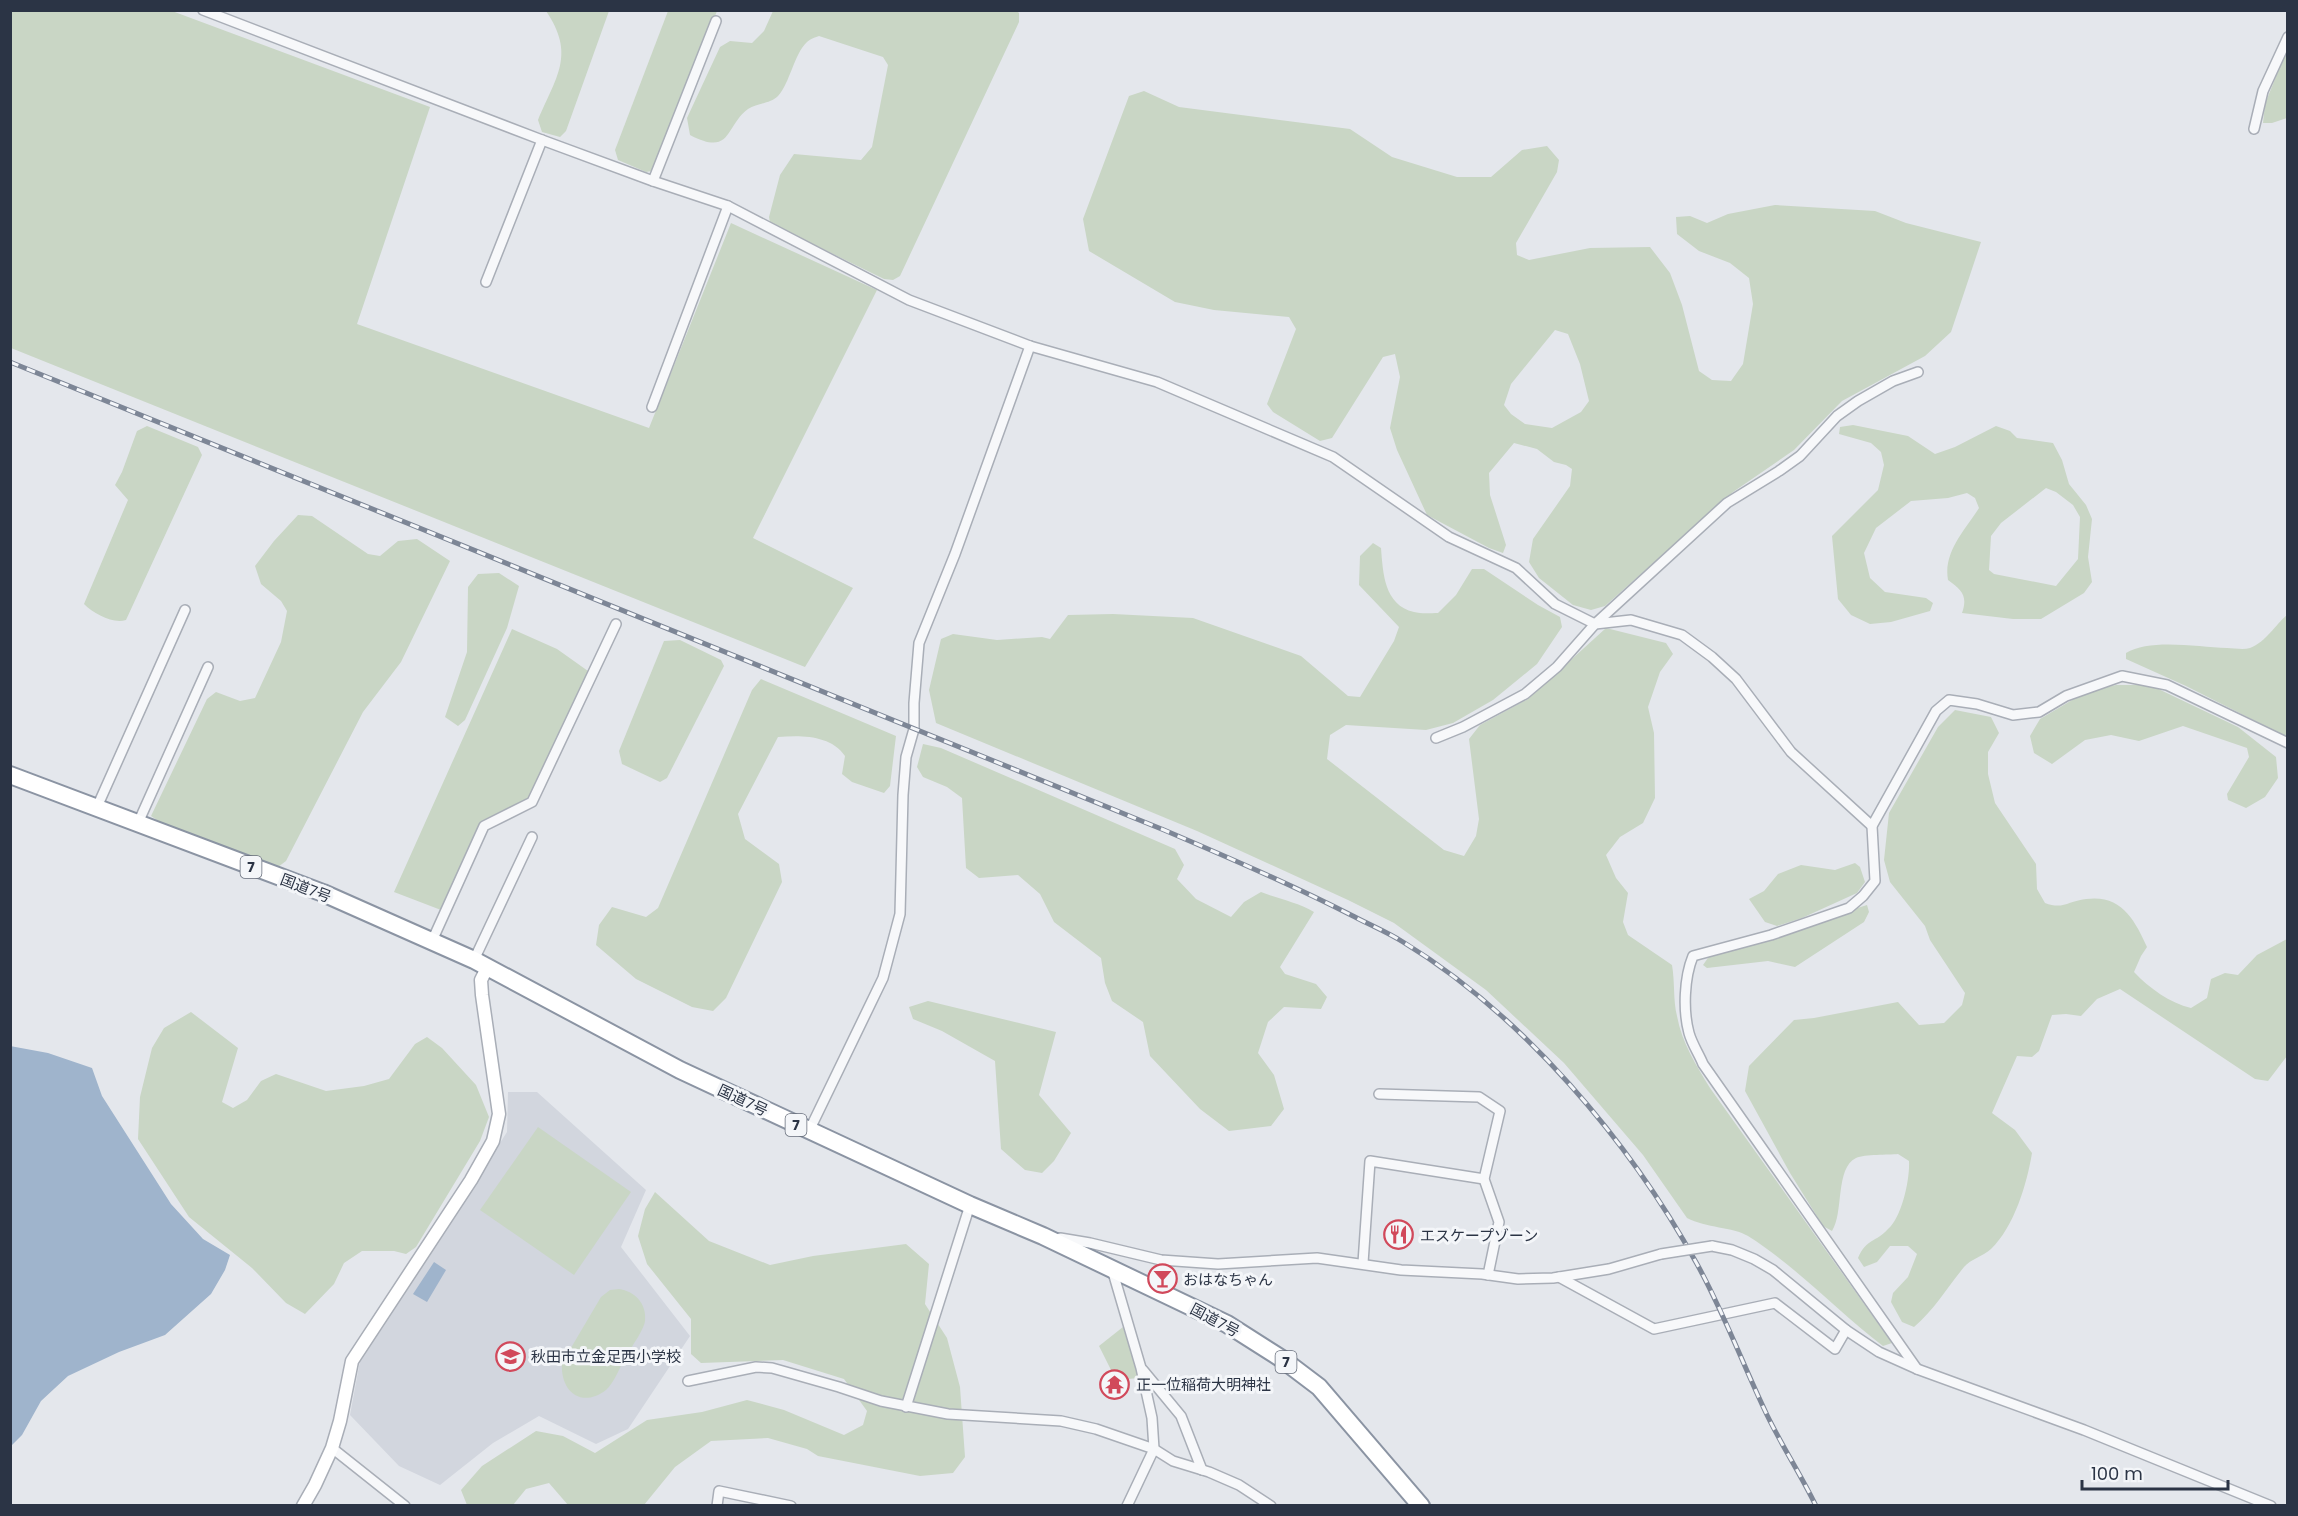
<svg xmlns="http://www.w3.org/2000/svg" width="2298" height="1516" viewBox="0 0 2298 1516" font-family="Poppins,'Noto Sans JP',sans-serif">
<rect width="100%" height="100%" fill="#e4e7ec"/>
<polygon fill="#d2d6de" points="508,1092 537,1092 646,1190 621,1247 690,1336 628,1429 596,1444 539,1416 493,1443 440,1485 399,1466 350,1415 360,1361 507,1132"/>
<g fill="#c9d6c5" fill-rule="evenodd">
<polygon points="10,11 172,11 430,107 357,324 649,428 731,223 877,290 753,538 853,588 805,667 11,348"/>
<path d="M546 11H609L566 131 560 137 542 132 538 120C556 77 576 55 546 11Z"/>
<polygon points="668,11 717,11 652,171 646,172 618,160 615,150"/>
<path d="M1017 11 1019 13V22L900 276 893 280 884 279 770 223 769 217 780 175 794 154 861 160 872 147 888 65 883 57 819 36C816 37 810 39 807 42 794 54 790 83 778 96 770 104 757 103 748 109 725 126 732 157 690 135L687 118 720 47 730 41 752 43 764 31 773 11Z"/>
<polygon points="2287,49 2287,118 2272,123 2263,123 2265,104"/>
<path d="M1144 91 1179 107 1350 129 1392 157 1457 177H1491L1522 150 1547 146 1559 160 1557 172 1516 243 1517 255 1529 260 1590 248 1650 247 1670 273 1682 305 1699 371 1712 380 1731 381 1743 364 1753 304 1749 278 1730 263 1699 251 1677 234 1676 217 1690 216 1707 223 1728 214 1775 205 1875 211 1906 223 1981 242 1951 332 1925 356 1842 401 1794 450 1733 492 1605 606 1591 610 1573 605 1539 578 1529 562 1533 539 1570 486 1572 469 1566 465 1554 462 1537 449 1514 443 1489 473 1490 495 1506 545 1503 553 1489 548 1427 515 1397 450 1390 428 1400 377 1395 354 1383 357 1332 438 1320 441 1273 412 1267 404 1296 329 1289 317 1214 310 1175 302 1089 251 1083 219 1129 96ZM1555 330 1568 334 1580 364 1589 401 1581 412 1552 428 1525 424 1511 414 1504 405 1511 384Z"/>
<path d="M1853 425 1908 436 1935 454 1955 447 1996 426 2010 431 2017 438 2053 443 2062 460 2069 484 2086 505 2092 519 2088 557 2092 582 2084 593 2041 619H2013L1962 613C1968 596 1962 590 1948 580 1943 552 1965 530 1979 508L1975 498 1967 493 1948 498 1911 501 1876 528 1864 553 1870 578 1885 592 1926 598 1933 603 1930 611 1891 622 1870 624 1851 615 1838 599 1832 536 1878 490 1884 465 1881 452 1871 443 1839 434 1840 427ZM2046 488 2056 492 2073 505 2080 517 2078 559 2056 586 1994 574 1989 570 1991 536 2001 523Z"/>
<path d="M147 426 198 447 202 455 126 620C113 624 94 614 84 604L128 500 115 485 122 472 137 431Z"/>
<polygon points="298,515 312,516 368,554 380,556 398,541 417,539 450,561 401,662 363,712 286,861 278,867 160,822 151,816 207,699 216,692 240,701 255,698 281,642 287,611 281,601 261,584 255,566 274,541"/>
<path d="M1373 543 1381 548C1383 573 1384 605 1414 612 1421 614 1431 613 1438 613L1456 595 1472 569H1484L1538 605 1560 617 1562 627 1537 664 1493 700 1453 723 1426 730 1346 725 1330 735 1327 759 1444 850 1464 856 1476 836 1479 819 1469 739 1480 725 1528 699 1606 628 1666 643 1673 654 1660 672 1648 707 1654 733 1655 798 1643 823 1620 837 1606 855 1616 878 1628 893 1623 922 1628 935 1672 965C1675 982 1673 1000 1677 1016 1682 1043 1696 1065 1710 1088L1892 1343 1883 1346C1837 1311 1797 1267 1748 1236 1733 1227 1706 1228 1687 1218L1643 1155 1564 1063 1486 990 1394 923 1348 900 1197 831 936 723 929 690 941 639 953 634 997 640 1042 637 1050 639 1068 615 1113 614 1193 618 1301 656 1348 696 1360 697 1394 641 1399 627 1359 585 1360 556Z"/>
<polygon points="499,573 519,586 507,628 465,720 458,726 445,717 467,652 468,587 478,574"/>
<path d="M2287 615V737L2186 686 2126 659V653C2150 638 2198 647 2227 648 2234 648 2243 650 2250 648 2266 642 2275 625 2287 615Z"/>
<polygon points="512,629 557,649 588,671 529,798 483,821 441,910 394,892"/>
<polygon points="680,640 721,660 724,666 667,778 660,782 622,764 619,751 664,641"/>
<path d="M761 679 896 736 890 786 884 793 852 782 842 774 845 756C831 735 801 735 778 737L738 814 745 839 779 864 782 882 726 998 713 1011 692 1007 636 979 596 945 599 925 612 907 646 917 658 908 752 690Z"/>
<polygon points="2116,685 2150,685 2238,727 2276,757 2278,778 2265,797 2246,808 2228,800 2227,794 2249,757 2247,748 2183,726 2139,741 2111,735 2085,740 2052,764 2034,753 2030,736 2040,719 2084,693"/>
<path d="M1955 710 1991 717 1999 733 1988 752V774L1995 803 2036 864 2037 889 2045 903C2063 910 2068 901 2086 899 2121 894 2135 920 2147 947L2141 956 2134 972C2149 988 2170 1003 2191 1008L2207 998 2211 979 2225 973 2238 975 2257 955 2287 939V1056L2268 1081 2255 1079 2120 989 2097 999 2081 1016 2066 1014 2052 1015 2039 1051 2032 1057 2017 1056 1992 1113 2015 1130 2032 1153C2027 1184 2014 1227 1991 1249 1983 1256 1971 1259 1964 1267 1947 1288 1934 1310 1914 1327L1902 1322 1891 1302 1893 1293 1908 1277 1917 1254 1908 1246H1890L1877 1262 1864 1267 1858 1258C1867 1238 1875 1243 1888 1229 1902 1217 1910 1179 1909 1161L1898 1154C1888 1155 1865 1154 1856 1158 1835 1168 1844 1213 1832 1231L1823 1226 1790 1173 1745 1091 1749 1066 1794 1020 1814 1018 1898 1002 1919 1025 1944 1023 1962 1005 1965 993 1930 940 1925 926 1890 882 1884 860 1889 813 1938 727Z"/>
<path d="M923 744 941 748 1175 849 1184 865 1177 879 1196 899 1231 917 1244 902 1261 892C1279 899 1297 902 1314 912L1280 967 1285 974 1316 984 1327 997 1321 1009 1284 1007 1268 1022 1258 1053 1274 1075 1284 1109 1271 1126 1229 1131 1200 1109 1150 1056 1143 1022 1112 1001 1105 983 1101 958 1054 922 1040 894 1018 875 979 878 966 868 962 798 947 787 923 777 917 767Z"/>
<polygon points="1855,863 1860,867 1865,882 1857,893 1802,918 1777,926 1765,922 1749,899 1764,891 1778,874 1801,865 1835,870"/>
<polygon points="1867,905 1869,912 1864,922 1795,967 1768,961 1707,968 1703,965 1710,955"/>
<polygon points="928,1001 1056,1032 1039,1095 1071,1133 1054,1161 1042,1173 1025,1170 1001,1149 995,1061 942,1031 913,1019 909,1007"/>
<polygon points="191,1012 238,1048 222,1102 233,1108 247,1100 261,1081 276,1074 326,1091 364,1086 389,1079 415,1044 427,1037 442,1048 476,1085 489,1117 480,1141 416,1247 406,1254 394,1251 362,1251 344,1263 334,1284 305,1314 286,1303 252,1268 189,1217 138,1139 140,1097 152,1048 164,1028"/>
<polygon points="538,1127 631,1192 574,1275 480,1210"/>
<polygon points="655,1192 709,1241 770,1265 813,1256 906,1244 929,1264 925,1304 947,1338 960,1387 965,1457 953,1473 920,1476 818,1456 807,1449 768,1438 711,1441 675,1467 644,1505 568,1505 549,1483 526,1489 513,1505 467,1505 461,1490 482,1466 536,1431 563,1436 595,1453 647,1420 702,1412 747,1400 784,1410 844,1435 863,1425 867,1411 844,1379 783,1360 701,1363 691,1354 691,1319 647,1264 638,1236 645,1209"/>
<path d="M619 1289C634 1291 647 1303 645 1321 644 1330 630 1349 625 1358 620 1367 614 1383 606 1390 581 1409 560 1391 562 1363L601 1297 610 1290Z"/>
<polygon points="1123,1327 1139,1378 1116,1380 1099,1346"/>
</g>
<g fill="#9fb4cc">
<polygon points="10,1046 48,1053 92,1068 102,1096 171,1204 203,1239 230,1255 225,1270 211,1294 165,1335 119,1352 68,1376 41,1401 22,1435 11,1446"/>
<polygon points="434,1262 446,1270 427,1302 413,1294"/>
</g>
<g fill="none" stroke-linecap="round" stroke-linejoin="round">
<defs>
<g id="street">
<polyline points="203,10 542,140 653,181 728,206 909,300 1030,346 1157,382 1333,457 1449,537 1516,568 1555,604 1595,624 1631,620 1682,635 1712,657 1736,679 1791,752 1872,826"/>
<polyline points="2254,129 2263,91 2288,37"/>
<polyline points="653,181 716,21"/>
<polyline points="486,282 542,140"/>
<polyline points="652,407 728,206"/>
<polyline points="1436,738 1463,727 1525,694 1557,667 1595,624 1727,503 1779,471 1800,456 1837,416 1858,401 1893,381 1918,372"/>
<polyline points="97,807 185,610"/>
<polyline points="138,823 208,667"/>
<polyline points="432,941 484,826 532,802 616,624"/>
<polyline points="474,960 532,837"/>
<polyline points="1379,1094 1479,1097 1500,1111 1484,1179 1499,1222 1488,1275"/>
<polyline points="809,1131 883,978 900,914 903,795 906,757 914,729 914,703 919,643 955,554 1030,346"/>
<polyline points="1060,1238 1090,1243 1161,1260 1218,1264 1317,1258 1401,1270 1482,1274 1518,1279 1553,1278 1609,1269 1661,1254"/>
<polyline points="1712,1246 1732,1250 1754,1259 1773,1270 1846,1330 1879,1352 1917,1369 2084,1430 2271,1506"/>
<polyline points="1363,1263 1370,1161 1484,1179"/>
<polyline points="1112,1269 1141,1368 1152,1418 1154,1449 1127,1506"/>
<polyline points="1559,1277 1654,1329 1775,1303 1835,1349 1846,1330"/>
<path d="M1917 1369 1703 1064C1699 1054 1692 1044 1689 1033 1683 1011 1684 978 1693 956L1771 935 1849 908 1863 896 1875 881 1872 826 1936 711 1949 700 1977 704 2013 715 2039 712 2066 696 2122 676 2167 685 2288 743"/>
<polyline points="1143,1370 1181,1416 1202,1470"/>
<polyline points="688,1381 756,1367 772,1368 839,1387 881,1401 948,1414 1061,1421 1096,1429 1154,1449 1173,1461 1209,1472 1239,1485 1271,1506"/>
<polyline points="906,1407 970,1205"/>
<polyline points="332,1448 405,1506"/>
<polyline points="717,1506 719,1491 791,1506"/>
</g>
<polyline id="secondary" points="303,1506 315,1485 332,1448 340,1421 352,1361 471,1180 493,1141 499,1114 482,995 481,980 487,968"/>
<polyline id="highway" points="10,775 323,893 474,960 680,1070 970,1205 1043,1236 1227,1324 1282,1359 1319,1387 1421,1506"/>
</defs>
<use href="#street" stroke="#a9aeb7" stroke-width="12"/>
<use href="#secondary" stroke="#a9aeb7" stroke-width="15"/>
<use href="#highway" stroke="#8b94a3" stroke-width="20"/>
<use href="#street" stroke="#f7f8fa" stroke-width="9"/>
<use href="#secondary" stroke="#fff" stroke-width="12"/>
<use href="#highway" stroke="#fff" stroke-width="16"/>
<defs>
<path id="rail" d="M10 362 1164 830C1227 857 1290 884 1351 915 1368 924 1387 932 1403 942 1523 1015 1630 1142 1697 1264 1724 1313 1743 1365 1767 1415 1782 1446 1801 1475 1816 1506"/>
</defs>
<use href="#rail" stroke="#7d8696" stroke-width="5"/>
<use href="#rail" stroke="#f4f6f9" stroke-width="3" stroke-dasharray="9" stroke-linecap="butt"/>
<defs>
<polyline id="street-bridge" points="1661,1254 1712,1246"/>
</defs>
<use href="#street-bridge" stroke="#a9aeb7" stroke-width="12" stroke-linecap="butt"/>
<use href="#street-bridge" stroke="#f7f8fa" stroke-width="9"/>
</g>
<defs>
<symbol id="restaurant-ring" viewBox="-11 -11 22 22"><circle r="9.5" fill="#f4f6f9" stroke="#d1495b" stroke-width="1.5"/><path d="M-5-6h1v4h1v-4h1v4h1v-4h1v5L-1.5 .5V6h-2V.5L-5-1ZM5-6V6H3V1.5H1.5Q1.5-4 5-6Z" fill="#d1495b"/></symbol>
<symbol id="bar-ring" viewBox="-11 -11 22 22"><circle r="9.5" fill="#f4f6f9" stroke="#d1495b" stroke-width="1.5"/><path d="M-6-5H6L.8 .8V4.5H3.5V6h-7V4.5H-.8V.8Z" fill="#d1495b"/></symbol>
<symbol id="school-ring" viewBox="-11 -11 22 22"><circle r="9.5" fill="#f4f6f9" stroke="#d1495b" stroke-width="1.5"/><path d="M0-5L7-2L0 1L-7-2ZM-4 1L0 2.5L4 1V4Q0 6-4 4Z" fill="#d1495b"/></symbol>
<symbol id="temple-ring" viewBox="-11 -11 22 22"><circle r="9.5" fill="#f4f6f9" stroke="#d1495b" stroke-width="1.5"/><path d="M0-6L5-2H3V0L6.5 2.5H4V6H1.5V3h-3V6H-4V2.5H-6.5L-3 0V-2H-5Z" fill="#d1495b"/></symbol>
</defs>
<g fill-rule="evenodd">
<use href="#restaurant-ring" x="1382" y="1218" width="33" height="33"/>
<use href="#bar-ring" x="1146" y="1262" width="33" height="33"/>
<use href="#school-ring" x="494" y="1340" width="33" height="33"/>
<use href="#temple-ring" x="1098" y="1368" width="33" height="33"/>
</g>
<g text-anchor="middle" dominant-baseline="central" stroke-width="6" stroke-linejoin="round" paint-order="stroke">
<g fill="#f4f6f9" stroke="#676e7b" stroke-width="1.5">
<rect x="240.5" y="856" width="21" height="22" rx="4.5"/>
<rect x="785.5" y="1114" width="21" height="22" rx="4.5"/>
<rect x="1275.5" y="1351" width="21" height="22" rx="4.5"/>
</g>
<g font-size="14" font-weight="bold" fill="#2b3445">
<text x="251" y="867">7</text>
<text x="796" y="1125">7</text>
<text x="1286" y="1362">7</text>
</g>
<g font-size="15" fill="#2b3445" stroke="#f4f6f9">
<text transform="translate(306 888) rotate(21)">国道7号</text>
<text transform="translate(743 1100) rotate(25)">国道7号</text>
<text transform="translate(1215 1320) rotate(28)">国道7号</text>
</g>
<g font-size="15" fill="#2b3445" stroke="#f4f6f9" text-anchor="start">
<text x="1420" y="1235">エスケープゾーン</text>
<text x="1183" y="1279">おはなちゃん</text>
<text x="531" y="1356">秋田市立金足西小学校</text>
<text x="1136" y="1384">正一位稲荷大明神社</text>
</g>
</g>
<rect width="2298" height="1516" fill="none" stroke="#2b3445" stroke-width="24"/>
<path d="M2082 1480v9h146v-9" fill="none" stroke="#2b3445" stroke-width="3"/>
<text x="2091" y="1480" font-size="18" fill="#2b3445" stroke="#f4f6f9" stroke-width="4.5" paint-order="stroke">100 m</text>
</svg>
